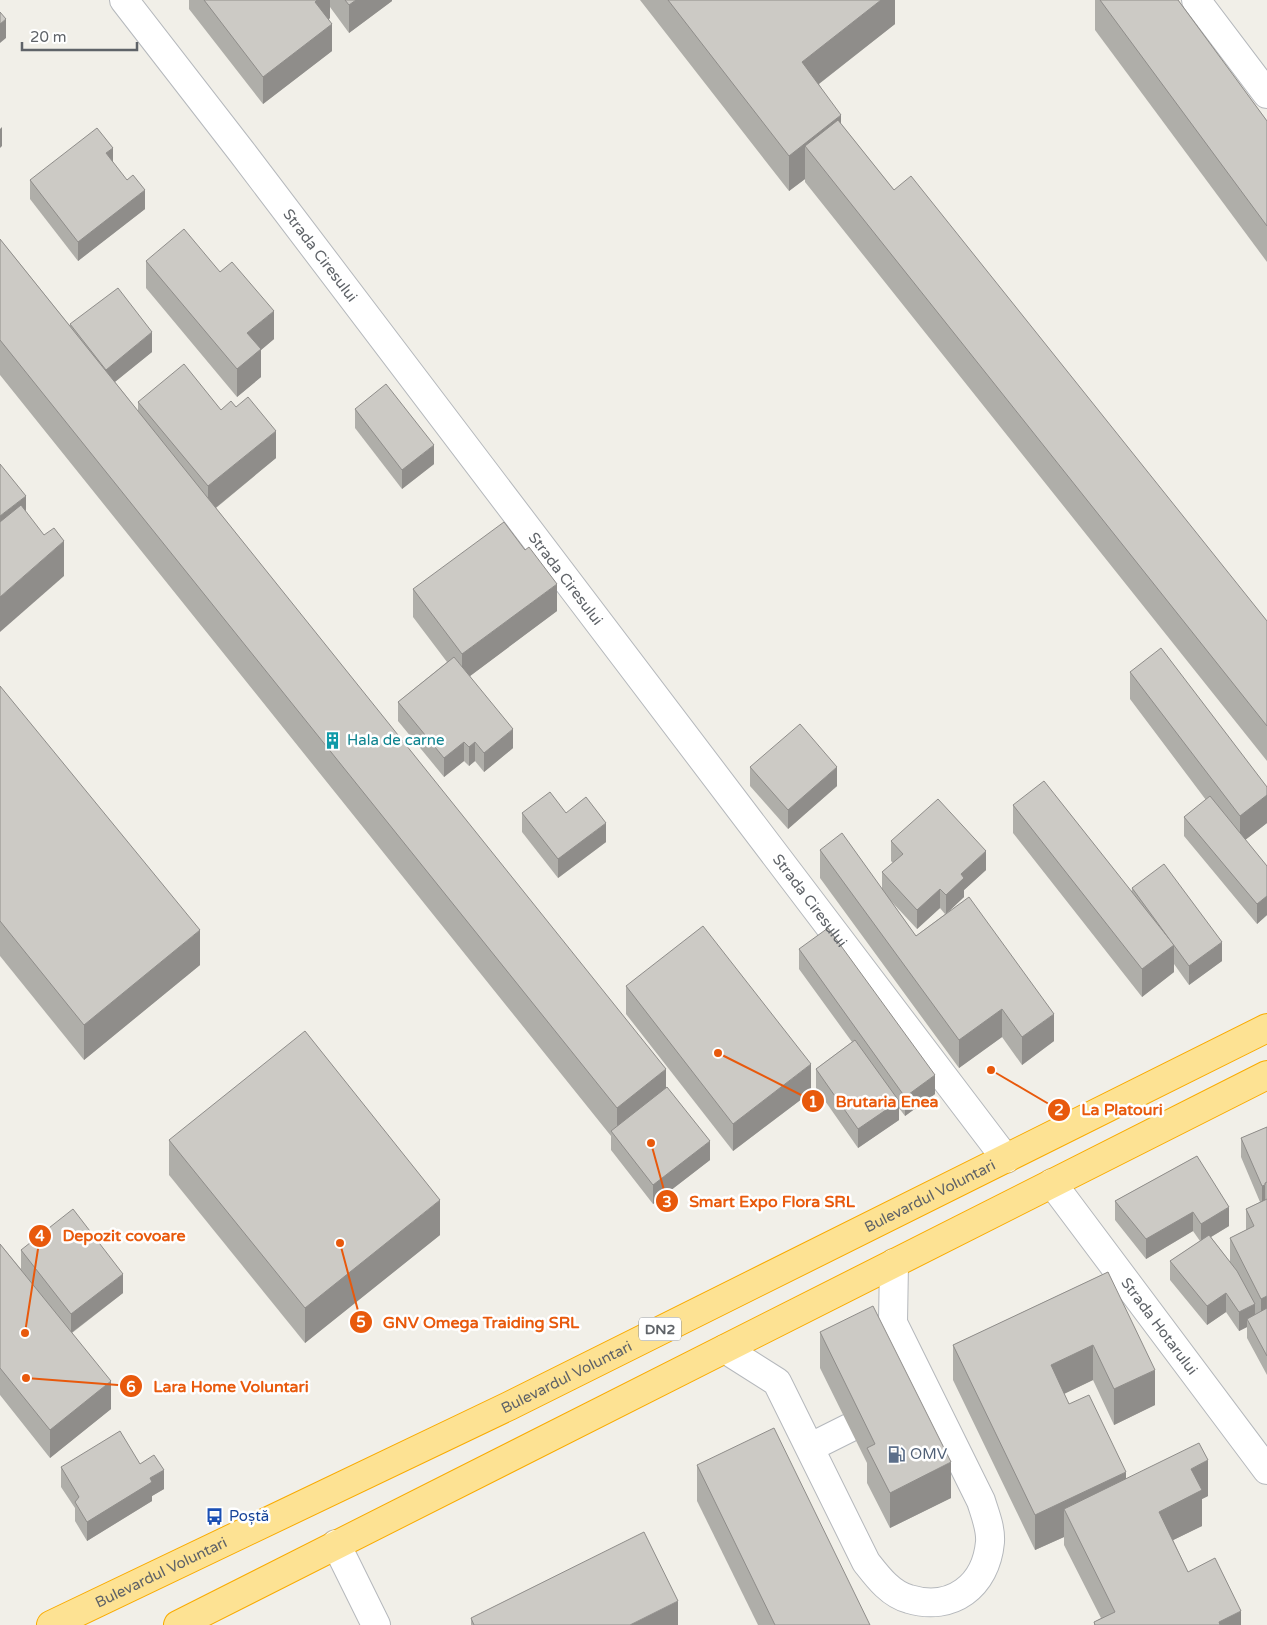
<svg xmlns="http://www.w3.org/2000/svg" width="1267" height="1625" viewBox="0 0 1267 1625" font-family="'Varela Round',sans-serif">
<rect width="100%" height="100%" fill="#f1efe8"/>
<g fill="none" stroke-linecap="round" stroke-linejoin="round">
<defs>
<g id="minor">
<path id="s1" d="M124 0 241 151 1006 1159"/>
<polyline points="1196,0 1267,94"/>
<path id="s2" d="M1052 1183 1267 1470"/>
<path d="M725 1349 777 1382 866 1562C877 1576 890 1594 909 1599 952 1612 986 1586 990 1542 991 1528 985 1514 981 1501L893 1323 894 1263"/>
<polyline points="811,1447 849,1428"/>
<polyline points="336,1544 376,1625"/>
</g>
<g id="highway">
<path id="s3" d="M51 1625 509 1406 1267 1028"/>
<polyline points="178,1625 1267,1075"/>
</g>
</defs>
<use href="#minor" stroke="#b5b8bc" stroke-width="30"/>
<use href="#highway" stroke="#f9ab00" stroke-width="30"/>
<use href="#minor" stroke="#fff" stroke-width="28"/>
<use href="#highway" stroke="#fde293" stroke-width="28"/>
</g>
<g fill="#afaea9" fill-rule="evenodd">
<polygon points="189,0 392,0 392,1 349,33 330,7 330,18 329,19 332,51 263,104 189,9"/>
<polygon points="640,0 895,0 895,24 819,84 841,124 894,190 1267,621 1267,761 805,182 805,179 789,191"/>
<polygon points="1095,0 1178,0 1267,121 1267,262 1095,30"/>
<polygon points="113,162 145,209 78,261 30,199 30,180"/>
<polygon points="0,239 70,326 70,324 152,352 115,382 138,411 138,402 221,410 276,458 216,508 666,1088 710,1160 653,1204 611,1150 611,1136 0,375"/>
<polygon points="146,261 220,272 274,339 261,350 261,377 237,397 146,288"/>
<polygon points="355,409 434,464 402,489 355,428"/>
<polygon points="413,589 557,611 470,676 513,748 484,772 475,761 469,766 464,761 444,777 398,721 398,702 447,662 413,617"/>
<polygon points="1130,672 1267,787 1267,823 1245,840 1267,866 1267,915 1257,924 1184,836 1184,817 1206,800 1130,699"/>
<polygon points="0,686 200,965 84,1060 0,956"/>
<polygon points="750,767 837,786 788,829 750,786"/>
<polygon points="1013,805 1132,891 1132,888 1222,961 1189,985 1174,964 1174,972 1142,997 1013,833"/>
<polygon points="522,813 606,842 558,878 522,832"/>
<path d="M891 841 986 870 964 890V897L946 914 1054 1041 1022 1065 1002 1037 959 1068 820 878V850L882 889V872L893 863 891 861ZM891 901 917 929 940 908 945 914 916 936Z"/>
<polygon points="799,949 935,1094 905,1116 899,1108 899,1120 858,1148 816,1088 816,1069 852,1042 799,969"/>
<polygon points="626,986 811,1092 733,1151 626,1014"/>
<polygon points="1267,1127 1267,1375 1247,1338 1247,1327 1239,1331 1226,1312 1207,1325 1170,1280 1170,1261 1200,1241 1193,1231 1146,1259 1115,1220 1115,1201 1197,1156 1229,1226 1211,1237 1230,1262 1230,1238 1246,1230 1246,1209 1260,1202 1241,1157 1241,1138"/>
<polygon points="169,1140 440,1235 305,1343 169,1175"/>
<polygon points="0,1244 21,1269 21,1250 123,1293 72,1333 111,1409 50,1458 0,1395"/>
<polygon points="1108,1272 1155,1405 1114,1425 1093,1380 1064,1394 1069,1404 1126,1479 1208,1496 1202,1499 1202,1526 1173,1540 1188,1572 1241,1625 1094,1625 1094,1622 1101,1618 1064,1545 1064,1537 1035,1550 953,1380 953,1345"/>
<polygon points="820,1332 951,1498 890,1528 867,1483 867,1463 820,1368"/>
<polygon points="140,1464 164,1489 152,1496 152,1501 87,1541 75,1521 75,1508 61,1487 61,1467"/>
<polygon points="697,1465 870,1625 758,1625 697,1501"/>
<polygon points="471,1618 678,1625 471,1625"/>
</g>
<g fill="#8f8d8a">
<polygon points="317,0 330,0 330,18 315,29 315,2"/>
<polygon points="356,0 392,0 392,1 349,33 349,5"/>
<polygon points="881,0 895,0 895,24 802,97 802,62"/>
<polygon points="6,19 6,38 0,43 0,24"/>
<polygon points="332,24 332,51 263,104 263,77"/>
<polygon points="841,115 841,150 805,146 805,179 789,191 789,156"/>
<polygon points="2,127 2,146 0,148 0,129"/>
<polygon points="113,148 113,167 106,153"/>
<polygon points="145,190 145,209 78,261 78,242"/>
<polygon points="274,311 274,339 261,350 261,377 237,397 237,369 247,333"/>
<polygon points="152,332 152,352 106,389 106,370"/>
<polygon points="276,431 276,458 208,514 208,486"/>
<polygon points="434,445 434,464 402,489 402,470"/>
<polygon points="26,496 26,531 0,552 0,516"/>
<polygon points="64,541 64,576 0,632 0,597"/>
<polygon points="557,584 557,611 462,682 462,654"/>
<polygon points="513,729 513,748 484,772 484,753"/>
<polygon points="464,742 464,761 444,777 444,758"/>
<polygon points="475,742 475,761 469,766 469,747"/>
<polygon points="837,767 837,786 788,829 788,810"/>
<polygon points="1267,795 1267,823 1240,844 1240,816"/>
<polygon points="606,823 606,842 558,878 558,859"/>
<polygon points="986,851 986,870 964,890 964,897 946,914 946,895 961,874"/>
<polygon points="940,889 940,908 917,929 917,910"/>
<polygon points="1267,896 1267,915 1257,924 1257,904"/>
<polygon points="200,930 200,965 84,1060 84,1025"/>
<polygon points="1222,942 1222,961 1189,985 1189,966"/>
<polygon points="1174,945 1174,972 1142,997 1142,969"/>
<polygon points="1002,1009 1002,1037 959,1068 959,1040"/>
<polygon points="1054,1014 1054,1041 1022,1065 1022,1037"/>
<polygon points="811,1064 811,1092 733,1151 733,1124"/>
<polygon points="666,1069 666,1104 617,1139 617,1108"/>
<polygon points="935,1075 935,1094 905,1116 905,1097"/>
<polygon points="899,1101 899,1120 858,1148 858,1129"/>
<polygon points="710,1141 710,1160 653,1204 653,1185"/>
<polygon points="1265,1185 1265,1204 1262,1205 1262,1186"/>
<polygon points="440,1200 440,1235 305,1343 305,1308"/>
<polygon points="1229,1207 1229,1226 1201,1243 1201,1224"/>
<polygon points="1193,1212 1193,1231 1146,1259 1146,1239"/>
<polygon points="123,1274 123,1293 71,1333 71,1314"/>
<polygon points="1226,1293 1226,1312 1207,1325 1207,1306"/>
<polygon points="1267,1296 1267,1324 1261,1327 1261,1299"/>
<polygon points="1255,1304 1255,1323 1247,1319 1247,1327 1239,1331 1239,1312"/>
<polygon points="1093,1345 1093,1380 1051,1400 1051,1365"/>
<polygon points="1155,1370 1155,1405 1114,1425 1114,1389"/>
<polygon points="111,1381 111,1409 50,1458 50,1430"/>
<polygon points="1208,1460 1208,1496 1202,1499 1202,1526 1159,1547 1159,1512 1191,1469"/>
<polygon points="951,1462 951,1498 890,1528 890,1493"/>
<polygon points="164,1470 164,1489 152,1496 152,1501 87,1541 87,1522 150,1478"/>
<polygon points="1126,1472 1126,1507 1064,1509 1064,1537 1035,1550 1035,1515"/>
<polygon points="678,1601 678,1625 630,1625"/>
<polygon points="1241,1611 1241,1625 1219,1625 1219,1622"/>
</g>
<g fill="#cccac5" stroke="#8f8d8a">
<polygon points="204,0 317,0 315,2 332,24 263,77"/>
<polygon points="345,0 356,0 349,5"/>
<polygon points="668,0 881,0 802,62 841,115 789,156"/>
<polygon points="1100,0 1178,0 1267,121 1267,226"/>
<polygon points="0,12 6,19 0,24"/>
<polygon points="838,120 894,190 911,176 1267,621 1267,726 805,146"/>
<polygon points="97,128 113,148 106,153 127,180 133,175 145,190 78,242 30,180"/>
<polygon points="184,229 220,272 232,262 274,311 247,333 261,349 237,369 146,261"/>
<polygon points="0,239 666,1069 617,1108 0,340"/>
<polygon points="118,288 152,332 106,370 70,324"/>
<polygon points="184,364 221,410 231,401 236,407 248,397 276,431 208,486 138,402"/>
<polygon points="386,384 434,445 402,470 355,409"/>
<polygon points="0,464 26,496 0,516"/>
<polygon points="21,505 44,535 54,528 64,541 0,597 0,522"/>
<polygon points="504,522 525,550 529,547 557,584 462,654 413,589"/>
<polygon points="1161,648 1267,787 1267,795 1240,816 1130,672"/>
<polygon points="454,657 513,729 484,753 475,742 469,747 464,742 444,758 398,702"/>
<polygon points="0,686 200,930 84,1025 0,921"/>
<polygon points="800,724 837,767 788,810 750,767"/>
<polygon points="1044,781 1174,945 1142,969 1013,805"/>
<polygon points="550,792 566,813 586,797 606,823 558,859 522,813"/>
<polygon points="1210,796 1267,866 1267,896 1257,904 1184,817"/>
<polygon points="938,799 986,851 961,874 964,878 946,895 940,889 917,910 882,872 903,854 891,841"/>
<polygon points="842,833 916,936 969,897 1054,1014 1022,1037 1002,1009 959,1040 820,850"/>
<polygon points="1164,864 1222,942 1189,966 1132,888"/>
<polygon points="703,926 811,1064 733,1124 626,986"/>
<polygon points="828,928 935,1075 905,1097 799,949"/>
<polygon points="305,1031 440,1200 305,1308 169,1140"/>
<polygon points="855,1040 899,1101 858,1129 816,1069"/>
<polygon points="667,1087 710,1141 653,1185 611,1131"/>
<polygon points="1267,1127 1267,1182 1265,1183 1265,1185 1262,1186 1241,1138"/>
<polygon points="1197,1156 1229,1207 1201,1224 1193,1212 1146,1239 1115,1201"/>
<polygon points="1267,1199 1267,1296 1261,1299 1230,1238 1254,1226 1246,1209"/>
<polygon points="73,1209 123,1274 71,1314 21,1250"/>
<polygon points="1209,1235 1237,1271 1255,1304 1239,1312 1226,1293 1207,1306 1170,1261"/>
<polygon points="0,1244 111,1381 50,1430 0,1368"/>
<polygon points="1108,1272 1155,1370 1114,1389 1093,1345 1051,1365 1069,1404 1089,1395 1126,1472 1035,1515 953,1345"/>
<polygon points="873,1306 951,1462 890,1493 867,1448 875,1444 820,1332"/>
<polygon points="1267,1308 1267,1356 1247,1319"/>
<polygon points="774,1428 870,1625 775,1625 697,1465"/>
<polygon points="120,1431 140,1464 154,1455 164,1470 150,1478 152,1482 87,1522 75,1502 79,1497 61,1467"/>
<polygon points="1199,1443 1208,1460 1191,1469 1202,1490 1159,1512 1188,1572 1215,1558 1241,1611 1219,1622 1220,1625 1095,1625 1094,1622 1115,1612 1064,1509"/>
<polygon points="644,1532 678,1601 630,1625 474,1625 471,1618"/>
</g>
<defs>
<symbol id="building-bare" viewBox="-9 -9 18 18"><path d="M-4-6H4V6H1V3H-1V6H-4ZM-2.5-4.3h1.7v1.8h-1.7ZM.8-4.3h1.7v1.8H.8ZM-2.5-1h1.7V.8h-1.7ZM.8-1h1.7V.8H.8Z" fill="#0f9aa8" stroke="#fff" stroke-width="2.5" paint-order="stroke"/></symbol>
<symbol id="fuel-bare" viewBox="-9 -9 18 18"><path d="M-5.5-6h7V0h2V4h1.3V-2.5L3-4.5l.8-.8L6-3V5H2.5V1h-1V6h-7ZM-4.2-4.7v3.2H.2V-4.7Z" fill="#5c6f8a" stroke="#fff" stroke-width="2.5" paint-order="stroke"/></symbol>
<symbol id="bus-bare" viewBox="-9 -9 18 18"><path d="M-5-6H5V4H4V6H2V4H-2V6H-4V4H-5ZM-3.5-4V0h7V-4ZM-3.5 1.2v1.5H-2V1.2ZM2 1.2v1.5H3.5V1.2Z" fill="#1a4fb4" stroke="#fff" stroke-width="2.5" paint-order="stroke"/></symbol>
</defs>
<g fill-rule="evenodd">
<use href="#building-bare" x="320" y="728" width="25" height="25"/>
<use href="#fuel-bare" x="884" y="1442" width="25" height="25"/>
<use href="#bus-bare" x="202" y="1504" width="25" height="25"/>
</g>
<g text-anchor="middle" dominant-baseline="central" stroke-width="5" stroke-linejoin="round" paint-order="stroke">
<rect fill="#fff" stroke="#8f9295" stroke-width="1" x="639" y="1317.5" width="42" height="23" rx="4"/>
<g font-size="14" font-weight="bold" fill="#5f6368">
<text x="660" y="1329">DN2</text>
</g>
<g font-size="15" fill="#5f6368" stroke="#fff">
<text stroke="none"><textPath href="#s1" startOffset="322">Strada Ciresului</textPath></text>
<text stroke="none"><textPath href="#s1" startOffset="728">Strada Ciresului</textPath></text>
<text stroke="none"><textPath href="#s1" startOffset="1132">Strada Ciresului</textPath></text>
<text stroke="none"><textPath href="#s3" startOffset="978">Bulevardul Voluntari</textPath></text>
<text stroke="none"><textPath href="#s2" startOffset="179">Strada Hotarului</textPath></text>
<text stroke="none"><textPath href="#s3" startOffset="572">Bulevardul Voluntari</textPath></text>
<text stroke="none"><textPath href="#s3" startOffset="122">Bulevardul Voluntari</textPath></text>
</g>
<g font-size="15" fill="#0d838f" stroke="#fff" text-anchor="start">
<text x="347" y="740">Hala de carne</text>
</g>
<g font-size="15" fill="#4e5e75" stroke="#fff" text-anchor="start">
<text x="910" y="1454">OMV</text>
</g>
<g font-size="15" fill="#164399" stroke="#fff" text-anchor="start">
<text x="229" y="1516">Poștă</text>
</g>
</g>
<path fill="none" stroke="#e8590c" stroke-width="2" d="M718 1053L813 1101M991 1070L1059 1110M651 1143L667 1201M25 1333L40 1236M340 1243L361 1322M26 1378L131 1386"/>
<g fill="#e8590c" stroke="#fff" stroke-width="2">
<circle cx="718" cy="1053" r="5"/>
<circle cx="991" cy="1070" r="5"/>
<circle cx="651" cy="1143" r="5"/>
<circle cx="25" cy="1333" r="5"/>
<circle cx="340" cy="1243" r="5"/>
<circle cx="26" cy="1378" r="5"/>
<circle cx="813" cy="1101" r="12"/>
<circle cx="1059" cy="1110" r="12"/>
<circle cx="667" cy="1201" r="12"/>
<circle cx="40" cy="1236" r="12"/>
<circle cx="361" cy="1322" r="12"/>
<circle cx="131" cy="1386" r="12"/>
</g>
<g font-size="15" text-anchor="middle" font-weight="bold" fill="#fff">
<text x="813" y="1107">1</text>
<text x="1059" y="1115">2</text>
<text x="667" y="1207">3</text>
<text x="40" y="1241">4</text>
<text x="361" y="1327">5</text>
<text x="131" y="1392">6</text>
</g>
<g font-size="16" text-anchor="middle" font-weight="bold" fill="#e8590c" stroke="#fff" stroke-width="5" stroke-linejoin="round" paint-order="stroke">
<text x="887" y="1107">Brutaria Enea</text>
<text x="1122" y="1115">La Platouri</text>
<text x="772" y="1207">Smart Expo Flora SRL</text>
<text x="124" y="1241">Depozit covoare</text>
<text x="481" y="1328">GNV Omega Traiding SRL</text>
<text x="231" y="1392">Lara Home Voluntari</text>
</g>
<path d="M22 42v8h115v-8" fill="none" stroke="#5f6368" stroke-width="2.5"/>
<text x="30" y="42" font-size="15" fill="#5f6368" stroke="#ffffff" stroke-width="4" paint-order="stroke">20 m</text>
</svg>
